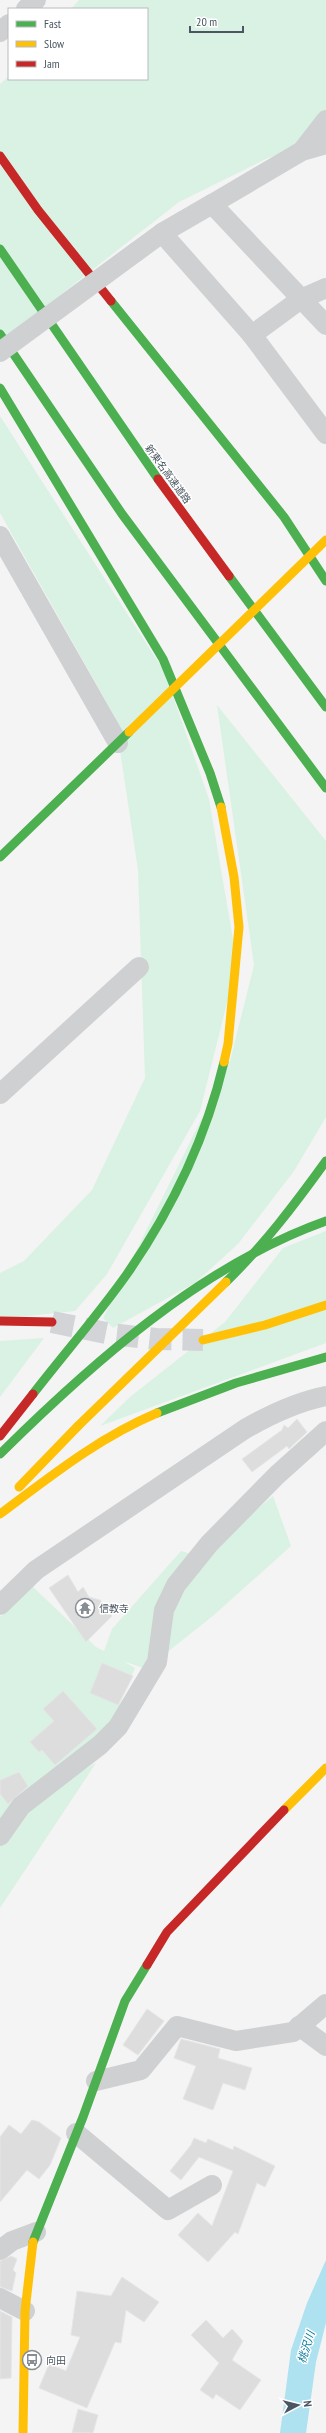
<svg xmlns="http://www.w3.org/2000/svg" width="326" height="2433" viewBox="0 0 326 2433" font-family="'PT Sans Narrow','Noto Sans JP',sans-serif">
<rect width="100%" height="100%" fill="#f4f4f4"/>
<g fill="#d9f2e3">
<polygon points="79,0 326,0 326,138 268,158 179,202 27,321 0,339 0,84 9,76 9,79 147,79 147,9 71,9"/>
<polygon points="0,416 164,671 209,799 237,963 200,1111 107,1274 75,1311 0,1319 0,1273 24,1261 92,1190 145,1078 138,870 115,717 0,513"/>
<polygon points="217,705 326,841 326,1117 294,1171 238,1244 195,1283 113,1328 103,1318 230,1061 254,965"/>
<polygon points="326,1231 326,1343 100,1426 130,1397 225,1322 283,1248"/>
<polygon points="44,1338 0,1397 0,1341"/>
<polygon points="273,1496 291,1546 214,1615 146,1669 123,1661 135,1668 105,1740 10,1811 96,1763 0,1908 0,1617 31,1585 96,1647 104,1651 112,1629 181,1551 199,1556"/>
</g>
<polygon fill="#aee2f0" points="326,2260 326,2323 316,2362 306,2433 280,2433 291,2350 307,2303"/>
<g fill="#ddddde" stroke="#e5e6e7">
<polygon points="297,1419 307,1432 289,1449 287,1446 252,1472 242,1459 282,1430 284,1425 288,1428"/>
<polygon points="68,1575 78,1592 83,1587 89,1597 100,1600 112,1616 86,1642 49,1588"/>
<polygon points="102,1663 133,1676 118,1705 90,1693"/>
<polygon points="63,1691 97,1729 55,1765 42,1750 39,1752 30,1742 54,1721 43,1709"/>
<polygon points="19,1772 28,1786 8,1804 0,1794 0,1780"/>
<polygon points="147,2009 164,2021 138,2055 123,2045"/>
<polygon points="181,2039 220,2049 218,2058 252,2068 245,2090 223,2083 213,2110 183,2099 196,2066 174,2058"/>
<polygon points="32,2120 39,2122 61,2138 50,2165 39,2179 27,2170 0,2202 0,2137 9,2125 21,2134"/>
<polygon points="194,2138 206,2143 208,2139 233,2150 234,2146 275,2166 265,2187 257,2183 238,2234 235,2232 208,2262 178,2235 198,2213 212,2226 233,2171 199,2157 181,2180 170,2171 191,2145"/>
<polygon points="11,2256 17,2259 13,2270 16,2273 12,2291 0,2287 0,2261"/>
<polygon points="122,2277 159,2302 144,2322 126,2310 121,2343 115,2342 87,2408 39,2388 49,2364 66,2371 80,2337 71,2335 77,2291 111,2296"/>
<polygon points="0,2311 12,2317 11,2378 0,2379"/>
<polygon points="206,2320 223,2338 232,2329 243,2341 232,2360 261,2380 240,2410 216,2394 213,2399 200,2390 219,2363 191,2335"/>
<polygon points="78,2409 98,2415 93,2433 72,2433"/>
</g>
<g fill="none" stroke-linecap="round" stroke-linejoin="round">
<polyline stroke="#d2d4d7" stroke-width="22" stroke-dasharray="22 11" stroke-linecap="butt" points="52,1322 111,1334 156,1339 203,1340"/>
<g stroke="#ced0d2" stroke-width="20">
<polyline points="26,9 36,0"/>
<polyline points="0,32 9,24"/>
<polyline points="326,144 302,151 212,204 326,325"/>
<polyline points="302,151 326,120"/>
<polyline points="162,233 212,204"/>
<polyline points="136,252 162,233 252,335 326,434"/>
<polyline points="252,335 301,299 326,288"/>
<polyline points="0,536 118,743"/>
<polyline points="0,1094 139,967"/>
<path d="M0 1605 36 1570 245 1429C271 1414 296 1402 326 1396"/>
<polyline points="0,1836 21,1806 100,1745 118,1727 157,1662 164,1610 176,1585 209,1544 277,1475 326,1431"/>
<polyline points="299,2026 326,2046"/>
<polyline points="96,2081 141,2070 177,2026 236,2041 293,2032 326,2004"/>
<polyline points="76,2133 168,2210 212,2185"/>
<polyline points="0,2250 12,2241 36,2232"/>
<polyline points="0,2298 25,2311"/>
</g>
<g stroke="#4caf50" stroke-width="9">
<polyline points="0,249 158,479"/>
<polyline points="111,301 284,517 326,581"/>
<polyline points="0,334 122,514 326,788"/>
<polyline points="0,388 163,659 210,773 221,807"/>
<polyline points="229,576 326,707"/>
<polyline points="0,857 129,732"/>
<path d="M33 1394C64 1354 98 1315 127 1274 172 1209 206 1138 224 1062"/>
<polyline points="157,1413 236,1383 326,1357"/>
<path d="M0 1454C92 1363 202 1265 326 1221"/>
<polyline points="33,2242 83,2117 125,2001 147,1965"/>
</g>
<g stroke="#ffc107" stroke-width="9">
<polyline points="221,807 234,877 239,927 228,1044 224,1062"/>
<polyline points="203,1340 265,1325 326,1305"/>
<polyline points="19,1487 78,1426"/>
<path d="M0 1514C51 1476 98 1438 157 1413"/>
<polyline points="284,1810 326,1768"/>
<polyline points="23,2433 25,2311 33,2242"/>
</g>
<g stroke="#c62828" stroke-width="9">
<polyline points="0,156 38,210 111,301"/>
<polyline points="158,479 229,576"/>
<polyline points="0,1321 52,1322"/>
<polyline points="0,1436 33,1394"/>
<polyline points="147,1965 167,1932 284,1810"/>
</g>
<polyline stroke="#ced0d2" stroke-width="20" points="0,352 136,252"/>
<path stroke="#4caf50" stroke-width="9" d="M226 1282C264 1245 295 1204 326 1161"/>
<g stroke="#ffc107" stroke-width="9">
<polyline points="129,732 326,540"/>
<polyline points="78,1426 226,1282"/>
</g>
</g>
<defs>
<symbol id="temple-ring" viewBox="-11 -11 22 22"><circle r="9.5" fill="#fff" stroke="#868d94" stroke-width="1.5"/><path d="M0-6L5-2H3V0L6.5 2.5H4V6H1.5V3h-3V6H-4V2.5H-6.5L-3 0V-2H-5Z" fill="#868d94"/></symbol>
<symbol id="bus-ring" viewBox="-11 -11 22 22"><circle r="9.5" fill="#fff" stroke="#868d94" stroke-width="1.5"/><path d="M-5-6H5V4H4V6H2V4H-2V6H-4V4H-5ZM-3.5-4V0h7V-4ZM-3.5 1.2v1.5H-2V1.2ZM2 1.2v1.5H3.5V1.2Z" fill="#868d94"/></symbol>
</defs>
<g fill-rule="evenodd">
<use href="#temple-ring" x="74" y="1597" width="22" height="22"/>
<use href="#bus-ring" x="21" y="2349" width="22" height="22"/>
</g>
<g text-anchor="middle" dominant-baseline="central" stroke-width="3" stroke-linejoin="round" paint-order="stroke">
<g font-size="10" fill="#4a5661" stroke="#fff">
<text transform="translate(168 474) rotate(54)">新東名高速道路</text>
</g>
<g font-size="10" fill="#4a5661" stroke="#fff" text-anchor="start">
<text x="99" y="1608">信教寺</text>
<text x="46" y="2360">向田</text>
</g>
<g font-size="11" font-style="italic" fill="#0c7c9b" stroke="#fff">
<text transform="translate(306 2347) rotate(-73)">桃沢川</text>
</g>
</g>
<rect x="8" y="8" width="140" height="72" fill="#ffffff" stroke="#b7bbc0"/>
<rect x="16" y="21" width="20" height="6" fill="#4caf50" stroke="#b7bbc0"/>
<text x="44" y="28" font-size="12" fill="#4a5661">Fast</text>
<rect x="16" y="41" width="20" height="6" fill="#ffc107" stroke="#b7bbc0"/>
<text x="44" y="48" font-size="12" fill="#4a5661">Slow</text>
<rect x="16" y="61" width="20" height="6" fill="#c62828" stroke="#b7bbc0"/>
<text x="44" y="68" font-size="12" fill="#4a5661">Jam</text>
<g transform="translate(298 2405) rotate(83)" stroke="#ffffff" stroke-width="3" paint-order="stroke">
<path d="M0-3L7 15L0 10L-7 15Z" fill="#4a5661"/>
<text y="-6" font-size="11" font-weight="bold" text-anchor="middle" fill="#4a5661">N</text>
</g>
<path d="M190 26v6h53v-6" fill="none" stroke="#4a5661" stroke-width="2"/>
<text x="196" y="26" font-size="12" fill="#4a5661" stroke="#ffffff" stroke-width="3" paint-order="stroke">20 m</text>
</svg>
